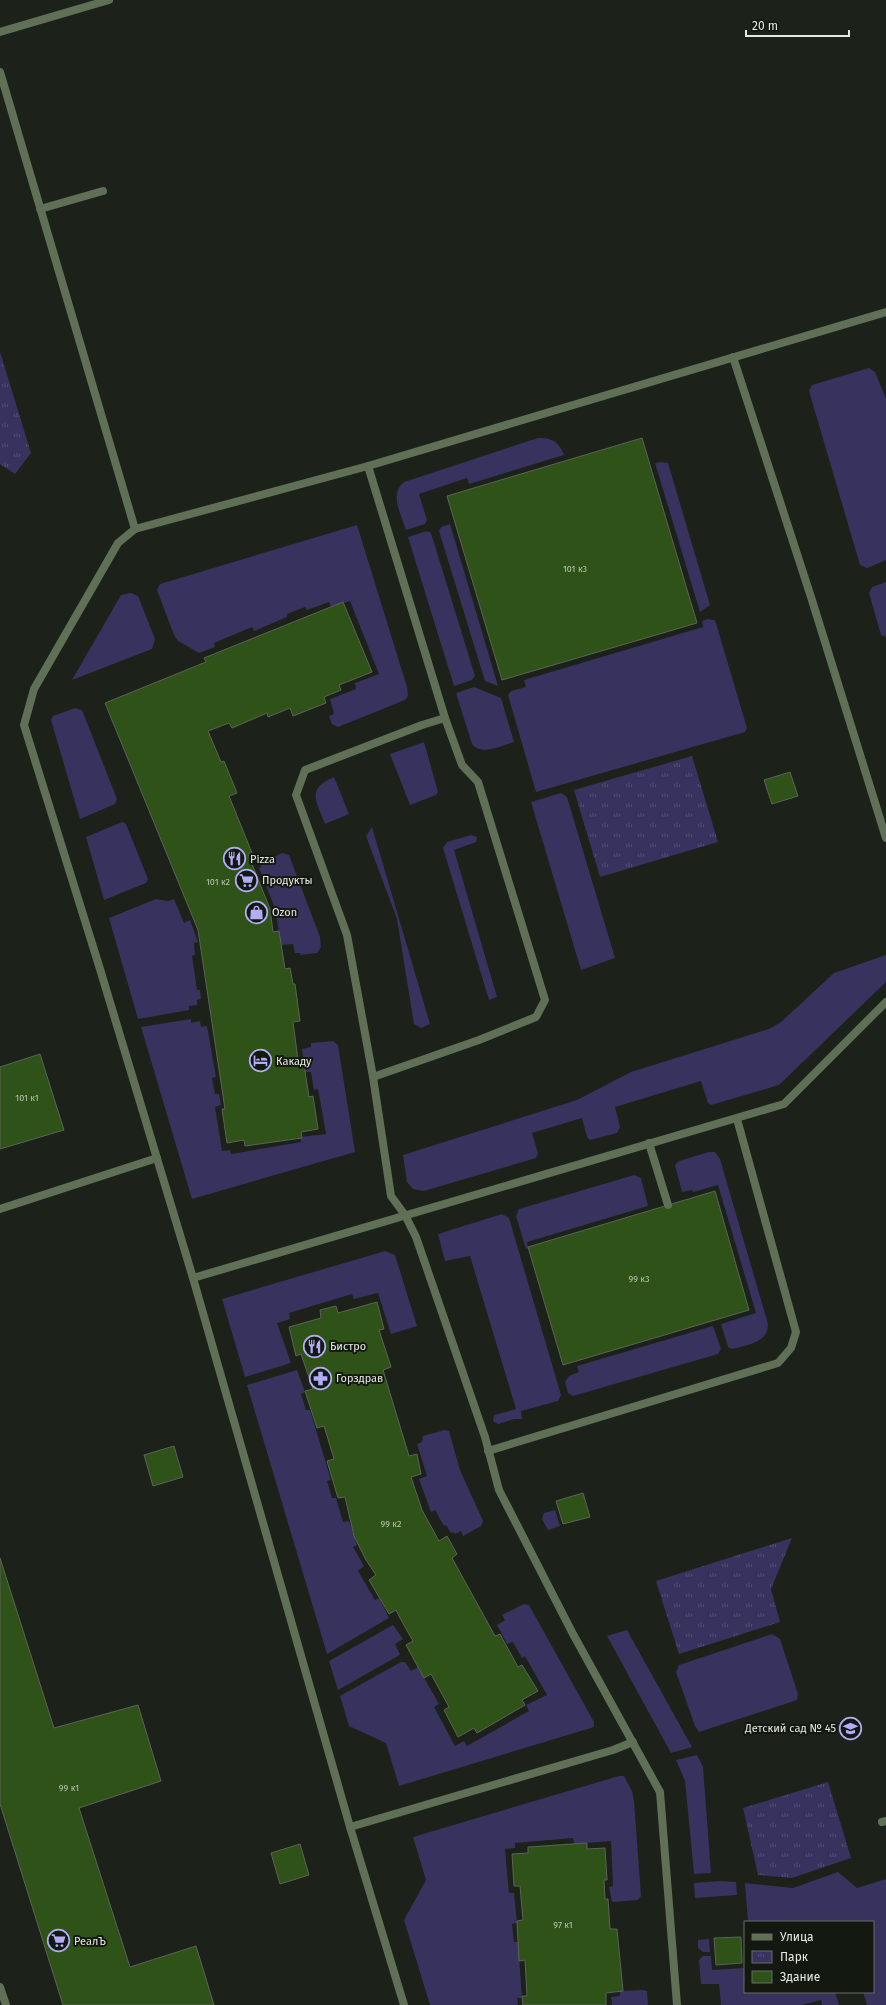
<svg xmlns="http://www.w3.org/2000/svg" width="886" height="2005" viewBox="0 0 886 2005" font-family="'Fira Sans',sans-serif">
<defs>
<pattern id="park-tufts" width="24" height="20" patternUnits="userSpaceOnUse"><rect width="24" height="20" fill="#37325e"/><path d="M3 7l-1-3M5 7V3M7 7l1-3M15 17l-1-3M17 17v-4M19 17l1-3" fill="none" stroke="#545075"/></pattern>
</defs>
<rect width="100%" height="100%" fill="#1c211a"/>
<g fill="#37325e">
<polygon points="869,368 875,372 886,399 886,560 867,568 860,565 809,391 812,385"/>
<path d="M538 438C551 437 560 442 564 455L469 484 467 478 419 494 427 520 425 524 406 530C401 514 389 494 404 482Z"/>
<polygon points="660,462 668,463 710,605 700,612 655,463"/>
<polygon points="450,524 498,686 485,681 439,531 441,527"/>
<polygon points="357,525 407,687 408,696 405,700 338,727 332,724 329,716 334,714 330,699 356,689 355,683 379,674 350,601 331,607 329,602 307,610 305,607 287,614 287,617 254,631 252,627 214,643 215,647 199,653 178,641 174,635 157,590 160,584"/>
<polygon points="427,531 431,533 475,676 472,680 454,686 408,537"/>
<polygon points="886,582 886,637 881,635 869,593 872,587"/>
<polygon points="131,593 138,596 155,639 152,649 72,680 121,595"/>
<polygon points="707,619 715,620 747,728 745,732 536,792 508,695 511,691 526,687 524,680 703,627 702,621"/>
<path d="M474 687 501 698 514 742C501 746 482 756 472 744L456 693Z"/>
<polygon points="75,708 82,710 117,799 115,804 80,819 51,720 53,716"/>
<polygon points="424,742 438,792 436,795 410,805 390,754"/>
<path d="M334 777 349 814 325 824C316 800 306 789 334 777Z"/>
<polygon points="561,793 567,797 615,958 581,970 531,802"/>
<polygon points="122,822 126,824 148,879 146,883 104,900 86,837"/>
<polygon points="372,827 430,1024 421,1028 414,1024 397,919 366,836"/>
<polygon points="471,835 477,837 476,842 454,850 497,997 489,1000 443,848 447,842"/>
<polygon points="282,853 289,855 320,937 321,947 317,953 300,955 300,953 295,953 293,944 281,945 275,908 259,868 261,867 260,864"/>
<polygon points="156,899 168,901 174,899 184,923 190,920 198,942 194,943 195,955 192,956 197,990 200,990 201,999 197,1000 197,1005 189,1006 189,1010 138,1019 109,918"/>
<polygon points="886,955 886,982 779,1085 711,1105 708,1103 701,1081 615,1107 620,1127 617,1133 590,1140 587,1137 582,1118 532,1133 538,1153 536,1158 424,1191 413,1189 407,1182 403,1155 577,1100 631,1072 769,1029 781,1022 834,973"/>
<polygon points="191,1019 191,1023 200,1021 201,1027 207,1026 216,1077 212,1078 215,1094 219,1094 221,1105 215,1107 222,1151 230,1150 231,1154 301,1142 300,1137 326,1134 318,1089 314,1090 311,1072 305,1072 302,1049 311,1047 311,1043 333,1041 338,1045 355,1152 192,1199 141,1027"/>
<path d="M709 1152H715L720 1159 768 1324C768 1343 747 1345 732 1349L728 1347 721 1324 756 1313 718 1185 693 1192 692 1190 682 1192 676 1169 675 1165 679 1161Z"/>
<polygon points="634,1175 641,1178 648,1206 527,1242 528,1248 526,1249 516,1216 519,1209"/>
<polygon points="502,1214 509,1218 561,1395 558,1401 521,1411 522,1419 514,1419 498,1424 493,1421 494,1415 516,1409 470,1256 445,1261 438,1234"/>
<polygon points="385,1251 395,1255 417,1326 391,1334 378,1293 354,1299 352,1294 289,1313 290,1319 277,1323 291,1363 245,1377 222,1299"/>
<polygon points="713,1326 721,1349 718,1354 573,1396 568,1393 565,1382 569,1376 579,1372 577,1366"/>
<polygon points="297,1370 305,1392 301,1394 306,1410 310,1410 331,1480 327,1481 332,1498 336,1498 343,1522 349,1521 357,1545 353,1547 364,1566 358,1571 375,1600 379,1598 389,1618 327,1654 247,1385"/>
<polygon points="445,1430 449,1431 460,1470 483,1521 481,1526 463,1536 461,1531 455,1534 453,1532 451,1533 446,1525 444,1526 435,1510 431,1512 419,1479 427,1476 417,1444 422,1442 423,1436"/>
<polygon points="555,1510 560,1526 548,1530 542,1519 544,1513"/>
<polygon points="524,1604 529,1605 594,1722 594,1727 399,1786 386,1743 349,1726 340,1696 401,1662 405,1662 411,1671 418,1667 439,1704 434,1707 455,1746 464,1741 467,1746 529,1711 526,1705 547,1695 525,1656 522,1658 513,1642 507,1644 497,1625 505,1620 502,1615"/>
<polygon points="393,1625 403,1639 395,1644 400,1654 398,1656 338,1690 329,1661"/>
<polygon points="627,1630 692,1747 671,1753 607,1636"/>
<polygon points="772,1634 780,1639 798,1694 797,1700 699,1732 695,1726 676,1672 679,1665"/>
<polygon points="697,1755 703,1767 711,1873 694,1874 685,1781 676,1760"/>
<polygon points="619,1776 624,1776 632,1791 634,1801 641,1896 638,1900 612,1902 609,1887 613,1886 611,1841 574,1844 573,1838 515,1843 515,1848 505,1849 509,1893 514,1893 517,1923 512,1924 514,1942 518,1942 522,1998 517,1998 518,2005 430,2005 404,1920 426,1880 413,1837"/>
<polygon points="838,1872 857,1888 886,1879 886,2005 867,2005 863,1992 873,1992 873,1922 748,1922 745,1883 793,1888"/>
<polygon points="720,1881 736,1882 737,1895 695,1898 694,1883"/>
<polygon points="709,1939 710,1952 703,1952 698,1948 698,1940"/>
<polygon points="703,1956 711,1956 712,1970 745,1968 745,1992 835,1992 839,2005 822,2005 821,2000 801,2005 721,2005 719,1984 701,1984 699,1960"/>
<polygon points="643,1990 647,1991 648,2005 612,2005 611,1997 620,1996 620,1991"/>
</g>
<g fill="url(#park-tufts)">
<polygon points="0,352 31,453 15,474 0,464"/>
<polygon points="692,756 718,842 600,877 574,790"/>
<polygon points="792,1538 771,1589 780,1622 679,1654 656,1581"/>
<polygon points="828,1782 851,1858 792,1878 758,1875 743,1808"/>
</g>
<g fill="#2f5219" stroke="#5c6359">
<polygon points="642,438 697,623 502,680 447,496"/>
<polygon points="343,602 372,672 339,685 341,690 324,697 326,703 293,716 290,708 268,717 267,713 232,728 229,723 208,731 221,762 224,761 237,793 229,796 252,853 248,854 270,909 273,932 279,931 285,969 290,968 293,984 295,984 300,1021 293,1022 298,1060 303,1059 309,1097 313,1096 318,1129 301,1132 302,1138 245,1146 244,1140 227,1143 222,1109 225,1109 198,930 105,703 206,662 204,658"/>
<polygon points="790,772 798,796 772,804 764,780"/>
<polygon points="40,1054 64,1130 0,1149 0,1067"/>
<polygon points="715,1191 749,1310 563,1365 528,1247"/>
<polygon points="377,1302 384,1329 379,1330 391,1367 383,1370 409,1456 417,1454 421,1474 411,1477 422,1510 439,1541 447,1536 457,1554 452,1558 495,1636 500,1634 518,1667 522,1665 538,1691 522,1700 525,1705 477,1733 474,1728 458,1737 444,1710 449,1707 431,1674 424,1678 406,1645 413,1641 400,1618 396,1610 389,1614 369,1580 376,1575 366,1560 354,1536 345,1497 338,1498 327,1461 334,1459 324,1426 317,1428 305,1391 313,1389 301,1354 296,1356 289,1327 321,1318 320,1310 336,1306 338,1313"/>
<polygon points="174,1446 183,1477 153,1486 144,1455"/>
<polygon points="583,1493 590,1517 563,1524 556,1501"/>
<polygon points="0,1558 54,1728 138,1705 161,1781 79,1808 130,1967 196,1946 214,2005 63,2005 0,1804"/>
<polygon points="587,1843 587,1849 605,1848 607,1880 604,1880 605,1899 608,1899 610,1929 617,1929 623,1991 606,1993 606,2005 523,2005 522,1996 527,1996 525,1960 519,1961 517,1921 523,1920 520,1886 514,1886 512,1854 528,1853 528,1847"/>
<polygon points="300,1844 309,1875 280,1884 271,1853"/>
<polygon points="741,1937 742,1963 716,1965 714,1938"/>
</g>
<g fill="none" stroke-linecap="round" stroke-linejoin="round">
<g stroke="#5f7057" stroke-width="8">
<polyline points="0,72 135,529"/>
<polyline points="40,209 103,191"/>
<polyline points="886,312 368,466 135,529 118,543 34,689 24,725 100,969 193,1278 784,1104 886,1002"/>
<polyline points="733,357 811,597 886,838"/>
<polyline points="368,466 445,718 462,765 478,782 545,1000 536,1017 479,1040 373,1077"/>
<polyline points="445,718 422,725 305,770 296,795 347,935 373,1077 391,1196 405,1215 416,1237 485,1437 499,1490 573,1634 660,1792 677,2005"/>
<polyline points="649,1143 668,1205"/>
<polyline points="0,1209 157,1158"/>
<polyline points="193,1278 350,1827 404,2005"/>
<polyline points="488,1451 778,1363 791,1348 796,1332 737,1119"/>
<polyline points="882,1822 886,1821"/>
<polyline points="350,1827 613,1750 633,1742"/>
<polyline points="0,1987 6,2005"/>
</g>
<polyline stroke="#5f7057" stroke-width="8" points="0,32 109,0"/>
</g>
<defs>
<symbol id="restaurant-ring" viewBox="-11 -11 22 22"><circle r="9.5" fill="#131811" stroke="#b2adf9" stroke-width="1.5"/><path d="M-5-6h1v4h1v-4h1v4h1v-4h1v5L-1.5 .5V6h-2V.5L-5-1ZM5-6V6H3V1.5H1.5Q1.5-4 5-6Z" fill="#b2adf9"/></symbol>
<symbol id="supermarket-ring" viewBox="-11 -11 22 22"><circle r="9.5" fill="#131811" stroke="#b2adf9" stroke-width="1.5"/><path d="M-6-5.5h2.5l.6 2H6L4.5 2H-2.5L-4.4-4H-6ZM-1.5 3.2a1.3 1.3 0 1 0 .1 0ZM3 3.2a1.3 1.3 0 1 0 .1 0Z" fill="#b2adf9"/></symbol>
<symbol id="shop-ring" viewBox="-11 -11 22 22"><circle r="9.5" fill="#131811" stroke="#b2adf9" stroke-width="1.5"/><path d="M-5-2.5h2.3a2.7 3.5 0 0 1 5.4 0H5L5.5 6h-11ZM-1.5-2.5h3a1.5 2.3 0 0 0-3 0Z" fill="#b2adf9"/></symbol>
<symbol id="hotel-ring" viewBox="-11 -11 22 22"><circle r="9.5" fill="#131811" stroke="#b2adf9" stroke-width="1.5"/><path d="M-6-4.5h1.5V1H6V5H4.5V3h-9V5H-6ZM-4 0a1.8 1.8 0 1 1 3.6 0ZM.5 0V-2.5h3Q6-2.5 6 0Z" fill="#b2adf9"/></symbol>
<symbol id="pharmacy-ring" viewBox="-11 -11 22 22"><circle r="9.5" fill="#131811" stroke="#b2adf9" stroke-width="1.5"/><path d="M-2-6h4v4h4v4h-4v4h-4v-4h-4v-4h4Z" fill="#b2adf9"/></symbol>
<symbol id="school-ring" viewBox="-11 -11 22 22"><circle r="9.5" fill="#131811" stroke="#b2adf9" stroke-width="1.5"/><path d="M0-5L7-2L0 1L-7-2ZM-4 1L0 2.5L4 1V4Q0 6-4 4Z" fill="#b2adf9"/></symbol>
</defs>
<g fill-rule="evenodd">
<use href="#restaurant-ring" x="222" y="846" width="25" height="25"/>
<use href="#supermarket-ring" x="234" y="868" width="25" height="25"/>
<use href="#shop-ring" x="244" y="900" width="25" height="25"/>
<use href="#hotel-ring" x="248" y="1048" width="25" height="25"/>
<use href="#restaurant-ring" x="302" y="1334" width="25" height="25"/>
<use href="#pharmacy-ring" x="308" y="1366" width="25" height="25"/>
<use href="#school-ring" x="838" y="1716" width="25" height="25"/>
<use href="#supermarket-ring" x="46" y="1928" width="25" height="25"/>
</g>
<g text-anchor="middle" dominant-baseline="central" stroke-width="4" stroke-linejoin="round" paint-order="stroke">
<g font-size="9" fill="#b8c4b1">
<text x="575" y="569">101 к3</text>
<text x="218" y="882">101 к2</text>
<text x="27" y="1098">101 к1</text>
<text x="639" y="1279">99 к3</text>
<text x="391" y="1524">99 к2</text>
<text x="69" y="1788">99 к1</text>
<text x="563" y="1925">97 к1</text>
</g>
<g font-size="11" fill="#e6eae4" stroke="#131811" text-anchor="start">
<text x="250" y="859">Pizza</text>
<text x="262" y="880">Продукты</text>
<text x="272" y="912">Ozon</text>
<text x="276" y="1061">Какаду</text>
<text x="330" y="1346">Бистро</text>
<text x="336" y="1378">Горздрав</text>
<text x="836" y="1728" text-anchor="end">Детский сад № 45</text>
<text x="74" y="1941">РеалЪ</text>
</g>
</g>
<rect x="744" y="1921" width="130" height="72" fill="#131811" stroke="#676c65"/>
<rect x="752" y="1934" width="20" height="6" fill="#5f7057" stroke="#676c65"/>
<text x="780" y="1941" font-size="12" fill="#e6eae4">Улица</text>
<rect x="752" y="1951" width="20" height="12" fill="url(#park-tufts)" stroke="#676c65"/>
<text x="780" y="1961" font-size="12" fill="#e6eae4">Парк</text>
<rect x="752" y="1971" width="20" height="12" fill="#2f5219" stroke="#676c65"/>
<text x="780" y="1981" font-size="12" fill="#e6eae4">Здание</text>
<path d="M746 30v6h103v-6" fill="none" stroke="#e6eae4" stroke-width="2"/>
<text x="752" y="30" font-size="12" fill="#e6eae4" stroke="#131811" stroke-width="3" paint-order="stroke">20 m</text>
</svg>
